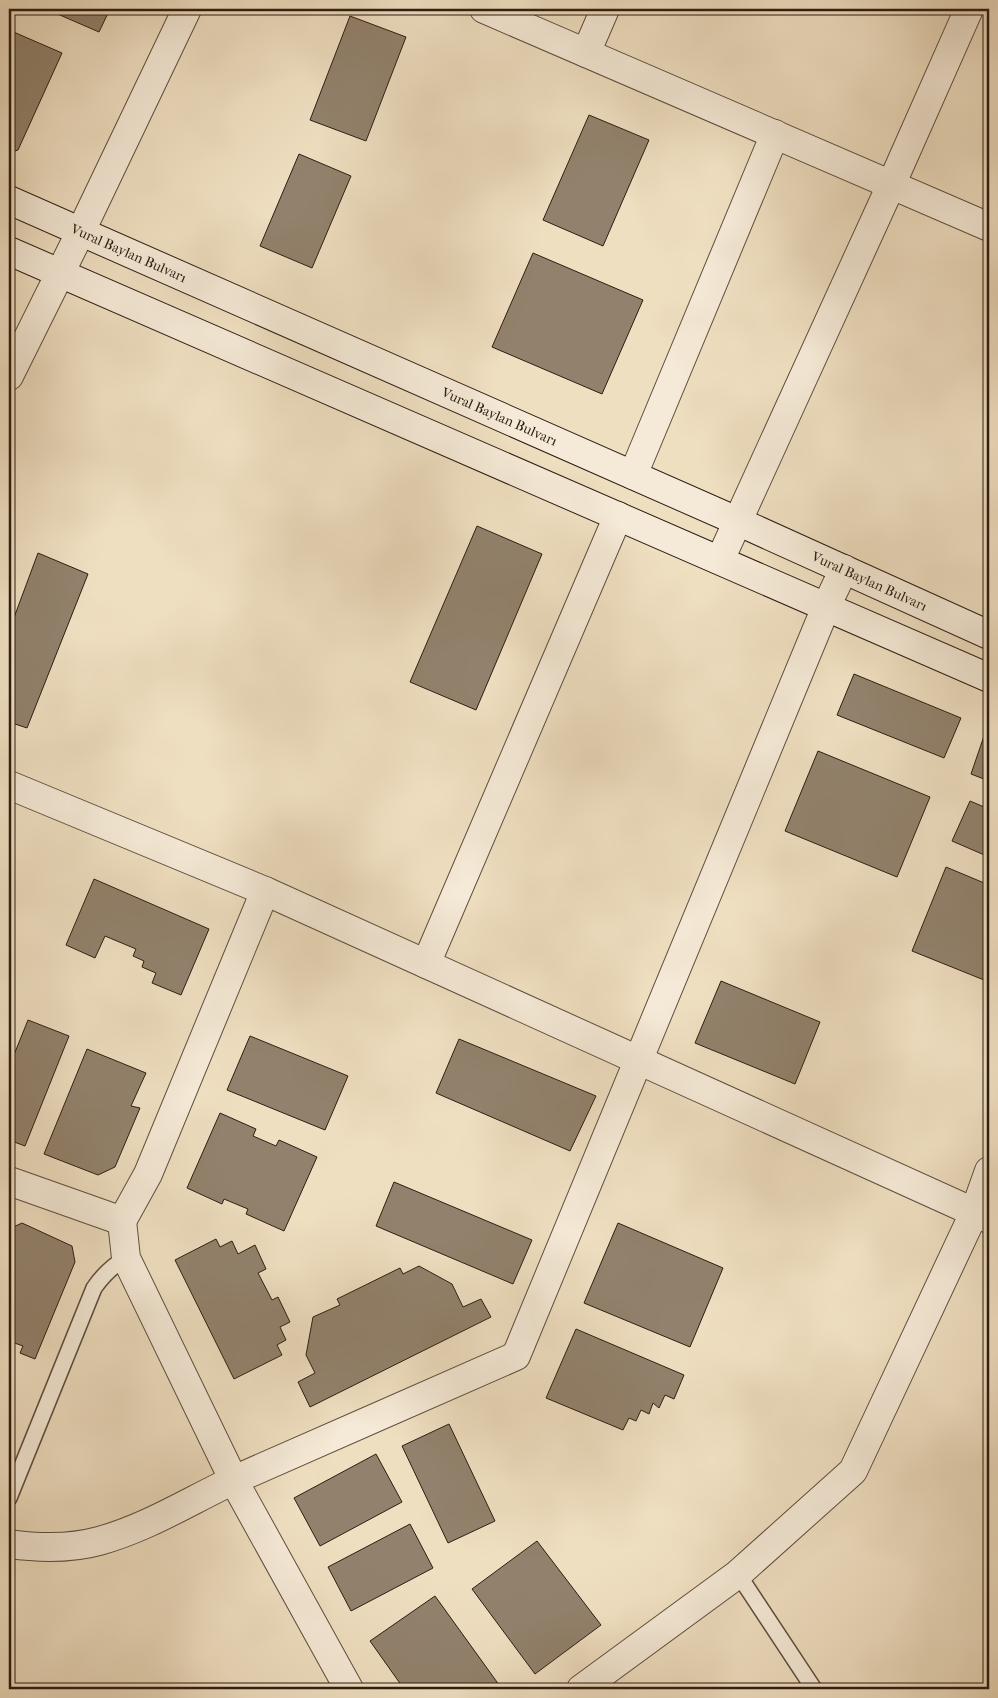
<svg xmlns="http://www.w3.org/2000/svg" width="998" height="1698" viewBox="0 0 998 1698" font-family="'IM FELL French Canon',serif">
<rect width="100%" height="100%" fill="#efdfc1"/>
<filter id="stains"><feTurbulence type="fractalNoise" baseFrequency=".004" numOctaves="4"/><feColorMatrix values="0 0 0 0 .2 0 0 0 0 .09 0 0 0 0 .02 0 0 0 .5 -.17"/></filter>
<radialGradient id="worn" r=".72"><stop offset=".6" stop-color="#630" stop-opacity="0"/><stop offset="1" stop-color="#630" stop-opacity=".3"/></radialGradient>
<g fill="#92826d" stroke="#2d1d12">
<polygon points="46,9 110,9 99,32"/>
<polygon points="350,16 406,37 366,141 310,120"/>
<polygon points="9,30 62,53 18,150 9,153"/>
<polygon points="589,115 649,140 603,246 543,220"/>
<polygon points="299,154 351,176 312,268 260,246"/>
<polygon points="533,253 643,300 602,394 492,347"/>
<polygon points="477,526 542,554 476,710 410,682"/>
<polygon points="38,553 88,574 27,728 9,722 9,631"/>
<polygon points="854,674 961,718 944,758 837,715"/>
<polygon points="984,736 989,738 989,781 971,774"/>
<polygon points="818,751 930,797 897,877 785,831"/>
<polygon points="970,801 989,809 989,857 952,841"/>
<polygon points="946,867 989,885 989,982 912,951"/>
<polygon points="94,879 209,929 181,995 152,983 156,973 142,967 144,961 133,956 136,949 105,936 95,958 66,945"/>
<polygon points="721,981 820,1022 795,1084 695,1043"/>
<polygon points="28,1020 69,1036 25,1146 9,1140 9,1067"/>
<polygon points="250,1036 348,1076 325,1130 227,1090"/>
<polygon points="459,1039 596,1096 570,1151 436,1093"/>
<polygon points="87,1049 146,1073 131,1106 140,1108 115,1167 98,1175 44,1154"/>
<polygon points="220,1113 256,1129 253,1136 276,1146 279,1140 317,1157 284,1231 246,1214 248,1209 224,1199 222,1204 187,1188"/>
<polygon points="394,1182 532,1240 513,1284 376,1226"/>
<polygon points="22,1223 72,1246 75,1262 35,1359 20,1353 23,1346 9,1341 9,1229"/>
<polygon points="618,1223 723,1268 690,1347 584,1303"/>
<polygon points="216,1239 220,1247 232,1241 238,1254 255,1245 266,1269 258,1273 272,1300 278,1297 290,1322 280,1327 286,1340 277,1345 282,1355 234,1379 175,1260"/>
<polygon points="419,1266 452,1284 463,1307 481,1299 491,1317 310,1407 298,1382 315,1373 306,1355 313,1317 340,1305 337,1299 400,1268 403,1274"/>
<polygon points="576,1329 684,1375 674,1399 665,1395 659,1408 653,1403 649,1414 641,1410 636,1421 629,1418 623,1430 546,1398"/>
<polygon points="449,1424 495,1521 448,1543 402,1446"/>
<polygon points="376,1454 402,1502 320,1546 294,1498"/>
<polygon points="410,1524 433,1568 351,1611 328,1567"/>
<polygon points="537,1541 601,1625 535,1674 472,1589"/>
<polygon points="435,1596 502,1689 404,1689 370,1641"/>
</g>
<g fill="none" stroke-linecap="round" stroke-linejoin="round">
<defs>
<g id="lane">
<path d="M9 1498 94 1288C103 1275 112 1266 126 1258"/>
<polyline points="738,1574 814,1689"/>
</g>
<g id="street">
<polyline points="484,9 989,227"/>
<polyline points="586,53 605,9"/>
<polyline points="9,376 81,231 187,9"/>
<polyline points="633,475 775,134"/>
<polyline points="720,560 892,183 969,9"/>
<polyline points="9,785 265,891 989,1219"/>
<polyline points="426,964 618,516"/>
<polyline points="9,1181 122,1221 148,1174 265,891"/>
<polyline points="122,1221 126,1258 234,1481 349,1689"/>
<path d="M9 1544C38 1548 70 1549 99 1541 147 1528 191 1500 236 1479 329 1438 423 1397 516 1356L826 607 844 569"/>
<polyline points="581,1689 738,1574 853,1471 974,1213 989,1171"/>
</g>
<g id="secondary">
<path id="s1" d="M9 200 737 521 989 635"/>
<polyline points="9,251 989,678"/>
</g>
</defs>
<use href="#lane" stroke="#5e4e3e" stroke-width="18"/>
<use href="#street" stroke="#5e4e3e" stroke-width="30"/>
<use href="#secondary" stroke="#2d1d12" stroke-width="30"/>
<use href="#lane" stroke="#f5ead7" stroke-width="15"/>
<use href="#street" stroke="#f5ead7" stroke-width="28"/>
<use href="#secondary" stroke="#f5ead7" stroke-width="28"/>
</g>
<g text-anchor="middle" dominant-baseline="central" stroke-width="4.5" stroke-linejoin="round" paint-order="stroke">
<g font-size="14" fill="#2d1d12" stroke="#f5ead7">
<text stroke="none"><textPath href="#s1" startOffset="131">Vural Baylan Bulvarı</textPath></text>
<text stroke="none"><textPath href="#s1" startOffset="536">Vural Baylan Bulvarı</textPath></text>
<text stroke="none"><textPath href="#s1" startOffset="941">Vural Baylan Bulvarı</textPath></text>
</g>
</g>
<rect width="998" height="1698" fill="none" stroke="#efdfc1" stroke-width="30"/>
<rect x="10" y="10" width="978" height="1678" fill="none" stroke="#2d1d12" stroke-width="2.5"/>
<rect x="15" y="15" width="968" height="1668" fill="none" stroke="#2d1d12"/>
<rect width="100%" height="100%" filter="url(#stains)"/>
<rect width="100%" height="100%" fill="url(#worn)"/>
</svg>
